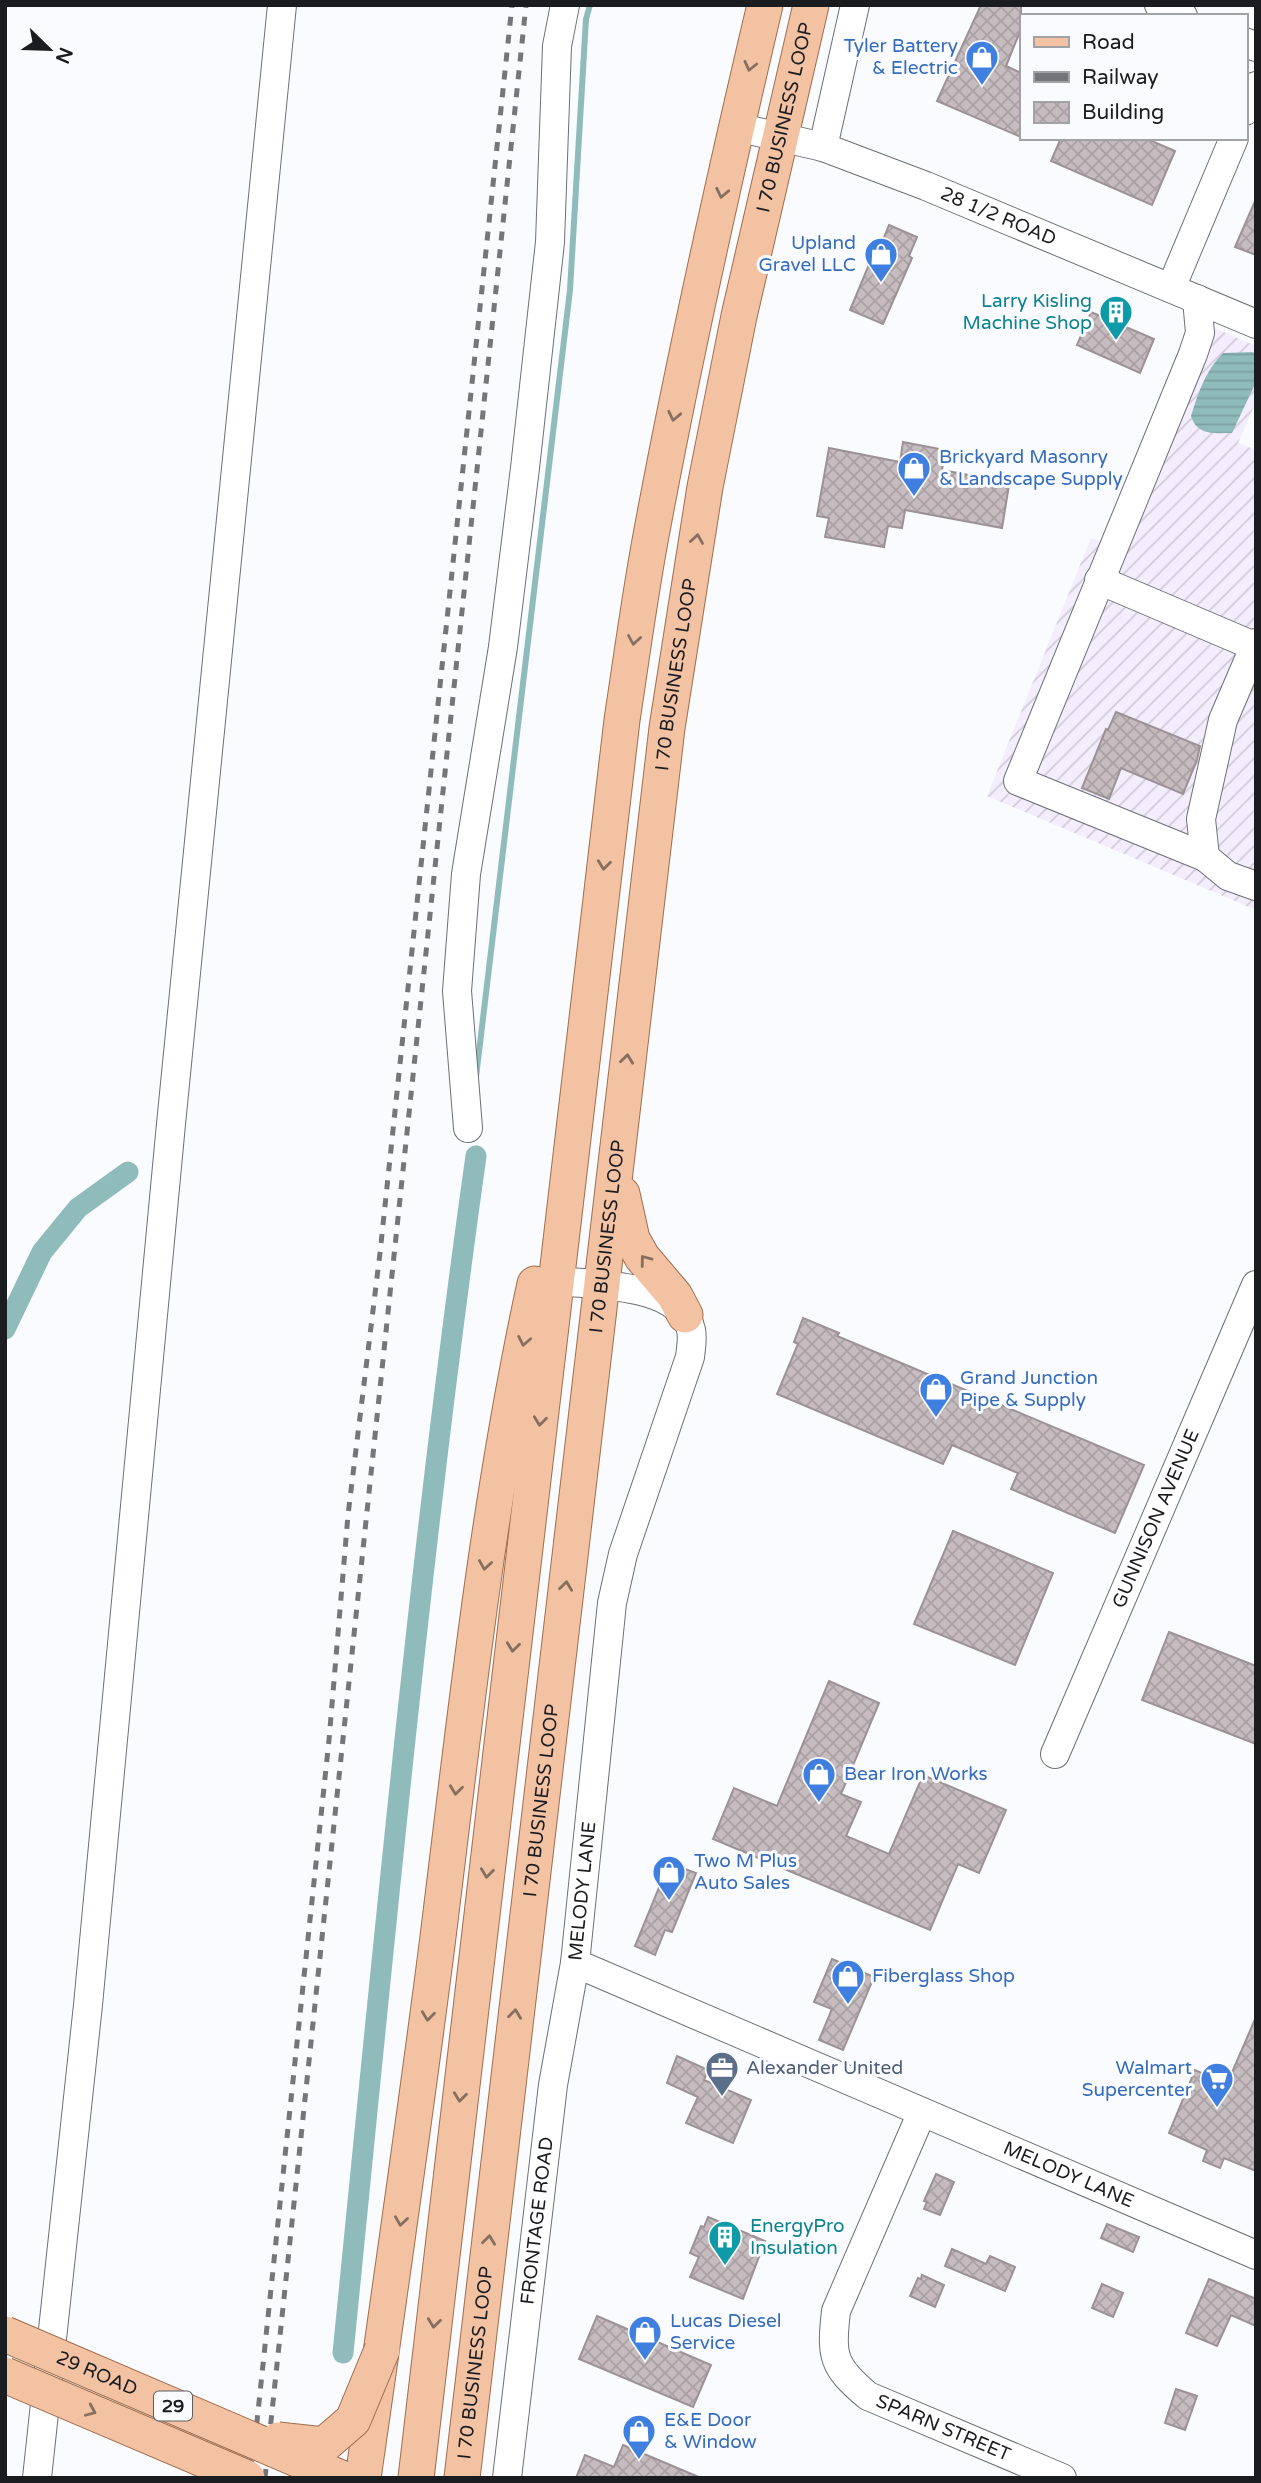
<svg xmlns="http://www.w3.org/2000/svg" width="1261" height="2483" viewBox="0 0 1261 2483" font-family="'Varela Round',sans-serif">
<defs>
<pattern id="industrial-furrows" width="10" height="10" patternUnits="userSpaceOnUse" patternTransform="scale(1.75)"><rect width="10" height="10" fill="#f4edfe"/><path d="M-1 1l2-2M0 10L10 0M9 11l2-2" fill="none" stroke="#d1cbd9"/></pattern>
<pattern id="water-rules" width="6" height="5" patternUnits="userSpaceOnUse" patternTransform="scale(1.75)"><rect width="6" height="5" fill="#90bbbb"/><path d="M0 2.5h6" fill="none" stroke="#7ca0a0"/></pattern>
<pattern id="building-cross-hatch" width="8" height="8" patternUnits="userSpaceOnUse" patternTransform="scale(1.75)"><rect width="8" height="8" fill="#c6bcc0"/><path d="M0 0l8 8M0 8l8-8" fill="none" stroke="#aaa1a5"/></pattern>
</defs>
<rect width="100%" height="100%" fill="#f9fbfe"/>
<polygon fill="url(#industrial-furrows)" points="1214,328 1256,346 1256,402 1238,443 1256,450 1256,910 987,796 1091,538 1100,541 1187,337"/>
<path fill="url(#water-rules)" d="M1253 352 1256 355V382L1232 433C1215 433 1197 436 1191 416 1199 391 1205 372 1223 353Z"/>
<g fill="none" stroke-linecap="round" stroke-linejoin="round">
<polyline stroke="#90bbbb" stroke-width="6" points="476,1077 570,290 586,19 590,5"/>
<g stroke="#90bbbb" stroke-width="21">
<polyline points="5,1329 42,1252 78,1208 128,1172"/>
<path d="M343 2353C383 1953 420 1553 476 1156"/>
</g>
</g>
<g fill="url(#building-cross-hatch)" stroke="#9c9296" stroke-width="2">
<polygon points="981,5 1021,5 1021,29 1006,66 1021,73 1021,137 937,101"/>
<polygon points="1061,138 1145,138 1175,151 1152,205 1051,161"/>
<polygon points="1256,199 1256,255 1235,247"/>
<polygon points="889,225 917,237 909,256 912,258 883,324 850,310 878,243 881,245"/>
<polygon points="1091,312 1154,339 1140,373 1077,345"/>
<polygon points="903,442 945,450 942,470 995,480 994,482 1009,485 1002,528 905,510 902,528 888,526 884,547 825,537 829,518 817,516 829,448 900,462"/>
<polygon points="1116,712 1200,746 1197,760 1183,794 1121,768 1109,799 1082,788 1106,729 1108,730"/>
<polygon points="803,1318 839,1333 837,1336 1144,1465 1115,1533 1011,1489 1018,1473 952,1445 943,1464 777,1394 798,1344 794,1342"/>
<polygon points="953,1531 1053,1573 1015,1665 914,1624"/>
<polygon points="1169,1632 1256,1666 1256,1744 1142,1700"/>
<polygon points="829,1681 879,1703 841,1794 861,1802 846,1836 889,1854 923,1775 1006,1810 979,1873 958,1864 930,1930 713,1839 734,1788 777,1806"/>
<polygon points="669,1863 696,1873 672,1932 665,1930 655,1955 635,1946"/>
<polygon points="832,1959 874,1977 843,2050 819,2040 832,2009 814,2002"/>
<polygon points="1256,2017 1256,2171 1224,2158 1220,2168 1203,2161 1207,2150 1169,2133 1195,2070 1227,2084"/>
<polygon points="677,2056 708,2070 704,2080 751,2100 733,2143 686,2123 698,2097 667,2083"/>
<polygon points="936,2174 954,2182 940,2215 924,2209 927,2202 924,2201"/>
<polygon points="708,2217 765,2241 743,2299 690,2277 699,2257 690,2253 701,2226 704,2227"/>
<polygon points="1107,2224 1139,2237 1133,2252 1101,2238"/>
<polygon points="952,2249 986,2264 990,2256 1015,2267 1005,2291 945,2266"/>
<polygon points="922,2275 944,2285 935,2307 910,2296 918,2278 921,2279"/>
<polygon points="1209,2279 1256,2299 1256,2326 1231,2315 1217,2346 1186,2333"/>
<polygon points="1102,2284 1123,2293 1113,2317 1092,2308"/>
<polygon points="597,2316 711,2365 693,2407 579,2359"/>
<polygon points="1176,2389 1197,2396 1185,2430 1165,2423"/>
<polygon points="623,2445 701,2478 576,2478 585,2455 614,2467"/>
</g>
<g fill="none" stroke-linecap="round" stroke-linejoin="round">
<defs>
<g id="minor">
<polyline points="1159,5 1183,16"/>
<polyline points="1245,42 1256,47"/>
<polyline points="1245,111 1256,86"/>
<path id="s1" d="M736 127 823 147 926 186 1256 324"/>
<polyline points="823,147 855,5"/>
<polyline points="1171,288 1234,138"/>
<polyline points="1197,299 1200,333 1193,354 1018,781 1205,857 1228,876 1256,886"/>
<polyline points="1099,580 1254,646"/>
<polyline points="1205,857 1201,819 1223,720 1256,643"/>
<polyline points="468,1128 457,991 466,874 503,647 525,468 550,242 557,46 565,5"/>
<path id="s2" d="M1055 1754 1256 1285"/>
<path id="s3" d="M575 1963 1256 2255"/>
<path id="s4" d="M922 2112 836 2311C831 2356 832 2366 868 2396L1062 2478"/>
<polyline points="37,2478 88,2005 171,1124 282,5"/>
<path id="s5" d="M507 2478 553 2085 575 1963 612 1603 623 1554 690 1357C691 1348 693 1338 691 1330 681 1283 594 1285 556 1281"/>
</g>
<g id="major">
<polyline points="622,1194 632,1239 642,1257 675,1296 685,1315"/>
<path d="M363 2478C389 2298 415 2118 438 1937 465 1719 488 1500 535 1284"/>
<path d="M416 2478 622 720C631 661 639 601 650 541 683 362 723 183 765 5"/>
<path id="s6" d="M462 2478 667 728 705 487 739 316 811 5"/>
</g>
</defs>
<use href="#minor" stroke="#6d6f77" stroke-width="30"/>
<use href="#major" stroke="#a16d4c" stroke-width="37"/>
<use href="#minor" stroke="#fff" stroke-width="28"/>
<use href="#major" stroke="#f2c2a2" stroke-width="35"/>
<g stroke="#747679" stroke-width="5" stroke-dasharray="9 9" stroke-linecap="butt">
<polyline points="251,2478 329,1740 348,1515 380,1253 512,5"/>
<polyline points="265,2478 526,5"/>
</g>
<defs>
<g id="major-bridge">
<path id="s7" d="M5 2334 341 2478"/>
<polyline points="5,2375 247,2478"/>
<polyline points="278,2440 324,2445 353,2420 382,2350"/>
</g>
</defs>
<use href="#major-bridge" stroke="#a16d4c" stroke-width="37" stroke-linecap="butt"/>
<use href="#major-bridge" stroke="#f2c2a2" stroke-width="35"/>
</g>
<defs><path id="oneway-chevron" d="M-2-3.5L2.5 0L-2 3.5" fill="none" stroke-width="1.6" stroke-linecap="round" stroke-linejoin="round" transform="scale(1.75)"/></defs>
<g stroke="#866f61">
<use href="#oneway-chevron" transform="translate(750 66) rotate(103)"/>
<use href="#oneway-chevron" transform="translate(722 193) rotate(102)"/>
<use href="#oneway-chevron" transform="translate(674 416) rotate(102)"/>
<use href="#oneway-chevron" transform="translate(697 539) rotate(-81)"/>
<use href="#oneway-chevron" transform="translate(634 640) rotate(99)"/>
<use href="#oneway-chevron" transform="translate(604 865) rotate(97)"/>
<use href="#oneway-chevron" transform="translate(627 1059) rotate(-83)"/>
<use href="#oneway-chevron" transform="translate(645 1260) rotate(-127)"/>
<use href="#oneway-chevron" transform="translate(524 1341) rotate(101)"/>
<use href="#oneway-chevron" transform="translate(540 1421) rotate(97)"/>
<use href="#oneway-chevron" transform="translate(485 1565) rotate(99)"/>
<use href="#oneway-chevron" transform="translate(566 1586) rotate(-83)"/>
<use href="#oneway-chevron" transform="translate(513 1647) rotate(97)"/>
<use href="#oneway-chevron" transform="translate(456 1790) rotate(97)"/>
<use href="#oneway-chevron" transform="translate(487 1873) rotate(97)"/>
<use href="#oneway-chevron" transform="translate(515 2014) rotate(-83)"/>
<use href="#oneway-chevron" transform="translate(428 2016) rotate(97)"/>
<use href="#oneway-chevron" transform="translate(460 2097) rotate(97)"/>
<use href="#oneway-chevron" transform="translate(401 2221) rotate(98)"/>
<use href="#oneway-chevron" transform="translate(489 2240) rotate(-83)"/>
<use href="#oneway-chevron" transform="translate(434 2323) rotate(97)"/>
<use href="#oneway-chevron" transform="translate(91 2411) rotate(23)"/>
</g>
<defs>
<symbol id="shop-pin" viewBox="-11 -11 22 30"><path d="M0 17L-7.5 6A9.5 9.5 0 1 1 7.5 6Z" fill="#3f7fe0" stroke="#f9fbfe"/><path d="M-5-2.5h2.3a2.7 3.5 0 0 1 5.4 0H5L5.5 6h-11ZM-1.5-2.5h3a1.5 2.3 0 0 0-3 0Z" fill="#fff"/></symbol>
<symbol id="building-pin" viewBox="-11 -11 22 30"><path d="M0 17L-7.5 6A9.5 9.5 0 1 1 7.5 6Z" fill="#0f9aa8" stroke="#f9fbfe"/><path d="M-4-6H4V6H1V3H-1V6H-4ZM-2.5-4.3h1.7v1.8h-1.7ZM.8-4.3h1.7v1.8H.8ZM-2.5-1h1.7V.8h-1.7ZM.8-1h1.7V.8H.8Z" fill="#fff"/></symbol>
<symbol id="office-pin" viewBox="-11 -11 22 30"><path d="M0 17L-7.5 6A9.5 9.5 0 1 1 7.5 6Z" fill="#5c6f8a" stroke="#f9fbfe"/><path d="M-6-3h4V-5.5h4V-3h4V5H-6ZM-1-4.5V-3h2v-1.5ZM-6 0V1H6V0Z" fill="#fff"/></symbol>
<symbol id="supermarket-pin" viewBox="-11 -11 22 30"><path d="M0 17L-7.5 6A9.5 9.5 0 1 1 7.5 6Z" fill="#3f7fe0" stroke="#f9fbfe"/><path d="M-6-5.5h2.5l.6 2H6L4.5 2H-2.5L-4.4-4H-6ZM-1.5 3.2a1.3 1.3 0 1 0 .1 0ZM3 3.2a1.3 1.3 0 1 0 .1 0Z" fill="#fff"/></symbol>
</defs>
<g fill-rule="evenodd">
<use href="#shop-pin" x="963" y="38" width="38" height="52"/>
<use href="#shop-pin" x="862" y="235" width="38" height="52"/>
<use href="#building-pin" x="1097" y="293" width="38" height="52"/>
<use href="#shop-pin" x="895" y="449" width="38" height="52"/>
<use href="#shop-pin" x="917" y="1370" width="38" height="52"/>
<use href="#shop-pin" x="800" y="1755" width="38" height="52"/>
<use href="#shop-pin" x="650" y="1853" width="38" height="52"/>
<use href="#shop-pin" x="829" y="1957" width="38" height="52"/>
<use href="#office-pin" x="703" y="2049" width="38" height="52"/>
<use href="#supermarket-pin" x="1198" y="2060" width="38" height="52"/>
<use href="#building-pin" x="706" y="2218" width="38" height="52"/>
<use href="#shop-pin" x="626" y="2313" width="38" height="52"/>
<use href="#shop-pin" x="620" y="2412" width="38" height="52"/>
</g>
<g text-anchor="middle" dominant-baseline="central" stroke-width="6" stroke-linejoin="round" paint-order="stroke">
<rect fill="#f9fbfe" stroke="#5e5f63" stroke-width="2" x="154" y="2391.5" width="38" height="29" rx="5"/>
<g font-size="18" font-weight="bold" fill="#1b1c20">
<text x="173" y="2406">29</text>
</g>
<g font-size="19" fill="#366cbe" stroke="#f9fbfe" text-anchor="start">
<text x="958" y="46" text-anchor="end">Tyler Battery<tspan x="958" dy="22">&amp; Electric</tspan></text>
<text x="856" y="243" text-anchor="end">Upland<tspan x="856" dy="22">Gravel LLC</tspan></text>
<text x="939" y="457">Brickyard Masonry<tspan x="939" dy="22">&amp; Landscape Supply</tspan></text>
<text x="960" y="1378">Grand Junction<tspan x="960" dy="22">Pipe &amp; Supply</tspan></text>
<text x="844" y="1774">Bear Iron Works</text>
<text x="694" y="1861">Two M Plus<tspan x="694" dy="22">Auto Sales</tspan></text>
<text x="872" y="1976">Fiberglass Shop</text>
<text x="1192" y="2068" text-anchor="end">Walmart<tspan x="1192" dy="22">Supercenter</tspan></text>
<text x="670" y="2321">Lucas Diesel<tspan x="670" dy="22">Service</tspan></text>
<text x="664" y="2420">E&amp;E Door<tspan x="664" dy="22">&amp; Window</tspan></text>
</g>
<g font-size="19" fill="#1b1c20" stroke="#f9fbfe">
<text stroke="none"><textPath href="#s6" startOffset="2384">I 70 BUSINESS LOOP</textPath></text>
<text stroke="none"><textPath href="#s1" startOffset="278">28 1/2 ROAD</textPath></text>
<text stroke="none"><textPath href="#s6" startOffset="1816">I 70 BUSINESS LOOP</textPath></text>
<text stroke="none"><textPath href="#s6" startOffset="1250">I 70 BUSINESS LOOP</textPath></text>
<text stroke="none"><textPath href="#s2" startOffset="256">GUNNISON AVENUE</textPath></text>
<text stroke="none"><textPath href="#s6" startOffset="682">I 70 BUSINESS LOOP</textPath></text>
<text stroke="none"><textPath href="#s5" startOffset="592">MELODY LANE</textPath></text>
<text stroke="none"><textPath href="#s3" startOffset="537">MELODY LANE</textPath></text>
<text stroke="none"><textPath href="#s5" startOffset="259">FRONTAGE ROAD</textPath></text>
<text stroke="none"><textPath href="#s6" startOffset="116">I 70 BUSINESS LOOP</textPath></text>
<text stroke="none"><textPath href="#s7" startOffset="100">29 ROAD</textPath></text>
<text stroke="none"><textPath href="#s4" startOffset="396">SPARN STREET</textPath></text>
</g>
<g font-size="19" fill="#0d838f" stroke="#f9fbfe" text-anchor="end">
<text x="1092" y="301">Larry Kisling<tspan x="1092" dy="22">Machine Shop</tspan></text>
<text x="750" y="2226" text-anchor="start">EnergyPro<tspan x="750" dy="22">Insulation</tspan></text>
</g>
<g font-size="19" fill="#4e5e75" stroke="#f9fbfe" text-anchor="start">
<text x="746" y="2068">Alexander United</text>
</g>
</g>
<rect width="1261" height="2483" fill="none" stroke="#1b1c20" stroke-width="14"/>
<rect x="1020" y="14" width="228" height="126" fill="#f9fbfe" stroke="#a0a2a5" stroke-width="2"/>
<rect x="1034" y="37" width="35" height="10" fill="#f2c2a2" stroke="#a0a2a5" stroke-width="2"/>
<text x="1082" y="49" font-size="21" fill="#1b1c20">Road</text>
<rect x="1034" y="72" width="35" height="10" fill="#747679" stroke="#a0a2a5" stroke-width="2"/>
<text x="1082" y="84" font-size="21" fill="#1b1c20">Railway</text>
<rect x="1034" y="102" width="35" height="21" fill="url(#building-cross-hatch)" stroke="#a0a2a5" stroke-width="2"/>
<text x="1082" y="119" font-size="21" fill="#1b1c20">Building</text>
<g transform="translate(49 49) rotate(113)" stroke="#f9fbfe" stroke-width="5" paint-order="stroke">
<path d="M0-5L12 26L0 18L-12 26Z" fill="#1b1c20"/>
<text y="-10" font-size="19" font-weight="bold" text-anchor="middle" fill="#1b1c20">N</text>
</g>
</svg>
